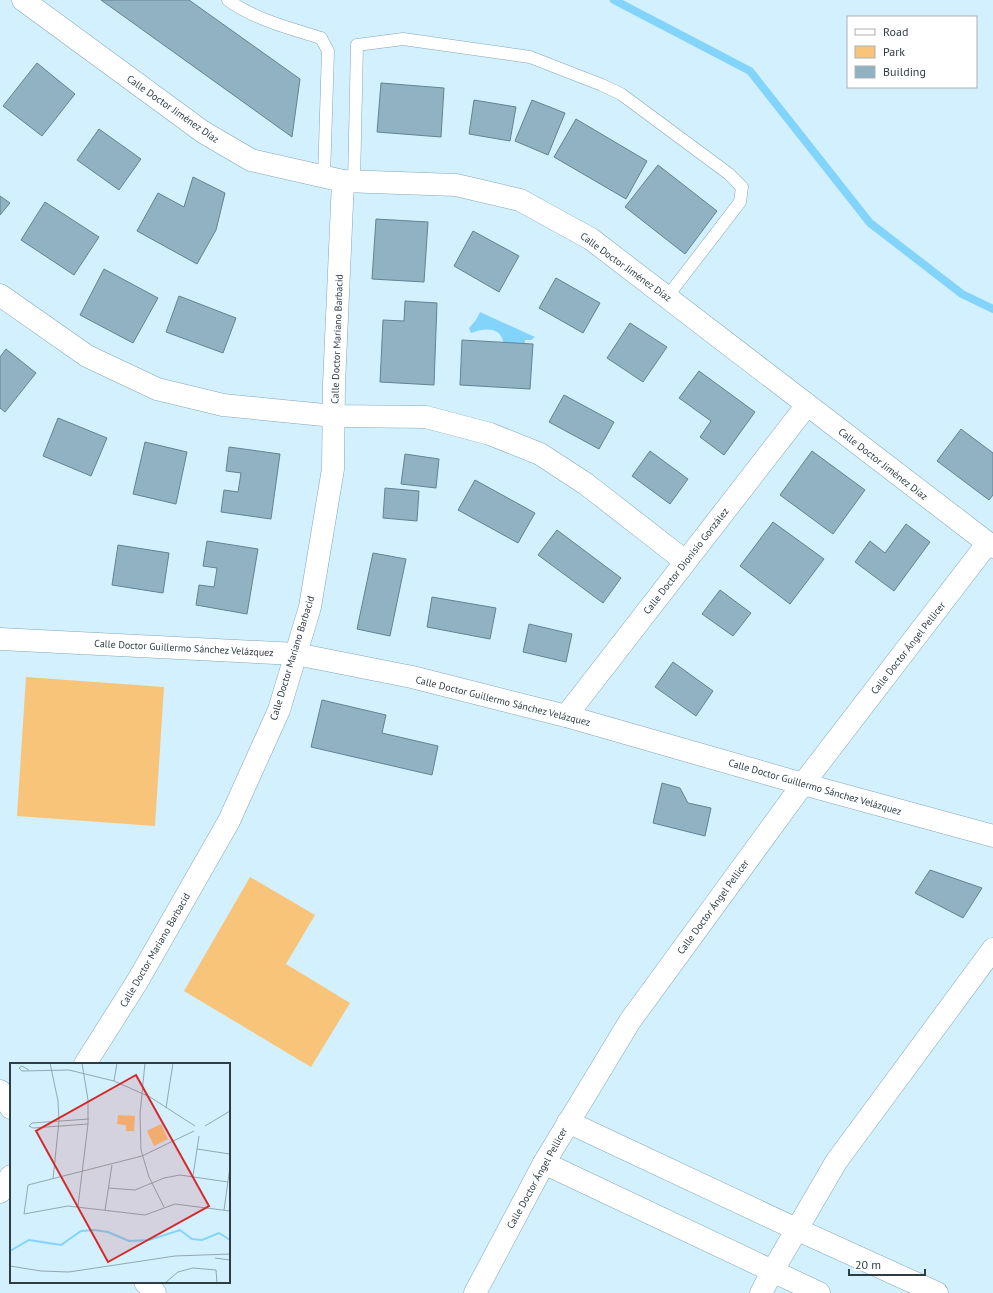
<svg xmlns="http://www.w3.org/2000/svg" width="993" height="1293" viewBox="0 0 993 1293" font-family="'PT Sans',sans-serif">
<rect width="100%" height="100%" fill="#d3f0fe"/>
<g fill="#f7c479">
<polygon points="26,677 164,687 155,826 17,816"/>
<polygon points="250,877 315,915 286,964 350,1003 311,1067 184,991"/>
</g>
<path fill="#82d4fb" d="M480 312 535 337 531 340H525L524 361 504 353C504 349 504 345 503 341 499 325 482 329 471 333L469 328 476 320Z"/>
<g fill="none" stroke-linecap="round" stroke-linejoin="round">
<polyline stroke="#82d4fb" stroke-width="8" points="614,0 750,71 870,223 962,294 993,309"/>
</g>
<g fill="#90b2c3" stroke="#628394">
<polygon points="101,0 189,0 300,79 292,137"/>
<polygon points="37,63 75,94 42,136 3,106"/>
<polygon points="381,83 444,88 441,137 377,132"/>
<polygon points="474,100 516,107 510,141 469,134"/>
<polygon points="532,100 565,113 548,155 515,141"/>
<polygon points="576,119 647,161 626,199 554,157"/>
<polygon points="99,129 141,159 119,190 77,160"/>
<polygon points="658,165 717,211 685,254 625,207"/>
<polygon points="193,177 225,193 216,230 197,264 137,231 158,193 184,207"/>
<polygon points="0,196 10,203 0,215"/>
<polygon points="45,202 99,237 74,275 21,240"/>
<polygon points="376,219 428,222 424,282 372,279"/>
<polygon points="473,231 519,256 499,292 454,266"/>
<polygon points="104,269 158,298 133,343 80,315"/>
<polygon points="556,278 600,303 583,333 539,308"/>
<polygon points="179,296 236,318 223,353 166,332"/>
<polygon points="405,301 437,303 434,385 380,382 383,320 404,321"/>
<polygon points="630,323 667,347 643,382 607,358"/>
<polygon points="462,340 533,344 530,389 460,385"/>
<polygon points="6,349 36,373 5,412 0,408 0,357"/>
<polygon points="699,371 755,412 724,455 700,437 711,421 679,398"/>
<polygon points="564,395 614,422 599,449 549,422"/>
<polygon points="58,418 107,438 91,476 43,456"/>
<polygon points="961,429 993,453 993,495 989,500 937,461"/>
<polygon points="145,442 187,452 176,504 133,494"/>
<polygon points="229,447 280,454 271,519 221,512 224,490 238,492 241,473 226,471"/>
<polygon points="650,451 688,479 670,504 632,476"/>
<polygon points="812,451 865,490 833,534 780,495"/>
<polygon points="405,454 439,459 436,488 401,484"/>
<polygon points="475,480 535,513 518,543 458,510"/>
<polygon points="385,488 419,491 417,521 383,518"/>
<polygon points="773,522 824,559 790,604 740,566"/>
<polygon points="906,524 930,542 894,591 855,562 870,541 885,553"/>
<polygon points="557,530 621,578 603,603 538,555"/>
<polygon points="207,541 258,549 247,614 196,605 199,585 214,587 217,568 203,566"/>
<polygon points="118,545 169,553 163,593 112,585"/>
<polygon points="373,553 406,559 390,636 357,629"/>
<polygon points="720,590 751,613 733,636 702,614"/>
<polygon points="432,597 496,608 490,639 427,627"/>
<polygon points="529,624 572,634 566,662 523,652"/>
<polygon points="673,662 713,691 696,716 655,687"/>
<polygon points="322,700 386,715 382,733 438,746 432,775 311,747"/>
<polygon points="662,783 680,788 688,803 711,808 705,836 653,823"/>
<polygon points="930,870 982,888 963,918 915,893"/>
</g>
<g fill="none" stroke-linecap="round" stroke-linejoin="round">
<defs>
<g id="lane">
<path d="M228 0C256 20 289 28 321 38L328 51 324 177"/>
<polyline points="354,182 357,45 403,39 530,57 602,85 621,94 729,174 742,187 740,202 667,297"/>
</g>
<g id="street">
<polyline points="23,0 203,132 251,160 343,181 456,185 520,200 591,239 993,547"/>
<polyline points="0,295 87,356 157,389 223,405 334,416 426,417 490,434 540,454 586,484 685,561"/>
<polyline points="0,639 296,654 412,677 566,716 803,784 993,836"/>
<polyline points="566,716 807,405"/>
<polyline points="85,1064 137,982 229,821 279,710 310,607 333,469 334,385 343,181"/>
<polyline points="0,1091 11,1108"/>
<polyline points="568,1122 796,1229 937,1293"/>
<polyline points="544,1163 819,1293"/>
<polyline points="0,1192 11,1176"/>
<polyline points="145,1282 155,1293"/>
<polyline points="475,1293 544,1163 630,1021 803,784 987,544"/>
<polyline points="761,1293 772,1272 836,1162 993,949"/>
</g>
</defs>
<use href="#lane" stroke="#84a6b7" stroke-width="13"/>
<use href="#street" stroke="#84a6b7" stroke-width="23"/>
<use href="#lane" stroke="#fff" stroke-width="12"/>
<use href="#street" stroke="#fff" stroke-width="22"/>
</g>
<g text-anchor="middle" dominant-baseline="central" stroke-width="3" stroke-linejoin="round" paint-order="stroke">
<g font-size="10" fill="#2e3d44" stroke="#fff">
<text transform="translate(173 109) rotate(35)">Calle Doctor Jiménez Díaz</text>
<text transform="translate(626 267) rotate(36)">Calle Doctor Jiménez Díaz</text>
<text transform="translate(337 339) rotate(-88)">Calle Doctor Mariano Barbacid</text>
<text transform="translate(883 464) rotate(38)">Calle Doctor Jiménez Díaz</text>
<text transform="translate(686 561) rotate(-52)">Calle Doctor Dionisio González</text>
<text transform="translate(184 648) rotate(3)">Calle Doctor Guillermo Sánchez Velázquez</text>
<text transform="translate(908 648) rotate(-52)">Calle Doctor Ángel Pellicer</text>
<text transform="translate(292 658) rotate(-73)">Calle Doctor Mariano Barbacid</text>
<text transform="translate(503 701) rotate(14)">Calle Doctor Guillermo Sánchez Velázquez</text>
<text transform="translate(815 787) rotate(16)">Calle Doctor Guillermo Sánchez Velázquez</text>
<text transform="translate(713 907) rotate(-54)">Calle Doctor Ángel Pellicer</text>
<text transform="translate(155 950) rotate(-60)">Calle Doctor Mariano Barbacid</text>
<text transform="translate(537 1178) rotate(-61)">Calle Doctor Ángel Pellicer</text>
</g>
</g>
<g transform="translate(10 1063)">
<rect width="220" height="220" fill="#d3f0fe"/>
<path d="M108 52 125 53 124 68H116V62L107 61ZM151 61 158 76 144 83 137 68Z" fill="#f7c479"/>
<path fill="none" stroke="#82d4fb" stroke-width="2" d="M0 188 19 177 51 182 71 168 85 167 98 169 119 178 139 177 170 167 182 176 192 177 209 170 220 177"/>
<path fill="none" stroke="#91a8b4" stroke-width="1" d="M40 0 48 38 49 58 43 116M135 0 130 51 131 87 139 114 154 144M19 7 12 3 9 5 12 8 59 7 104 18 140 34 185 63M104 18 107 0M156 45 163 0M78 61 23 65 19 63 22 60 79 56M195 63 220 48M184 68 132 93 18 122 14 151 58 143 135 152 165 141 220 148M187 86 220 91M183 113 189 73M98 125 125 127 154 115 170 112 218 119M68 143 78 61V37L72 0M95 147 102 102M214 147 220 104M205 195 220 197M0 203 31 208 59 209 165 193 220 191M155 220 168 209 183 205 206 207 207 220"/>
<path fill="#d62828" fill-opacity="0.15" stroke="#d62828" stroke-width="2" d="M126 12 199 143 98 199 26 68Z"/>
<rect width="220" height="220" fill="none" stroke="#2e3d44" stroke-width="2"/>
</g>
<rect x="847" y="16" width="130" height="72" fill="#ffffff" stroke="#abb1b4"/>
<rect x="855" y="29" width="20" height="6" fill="#ffffff" stroke="#abb1b4"/>
<text x="883" y="36" font-size="12" fill="#2e3d44">Road</text>
<rect x="855" y="46" width="20" height="12" fill="#f7c479" stroke="#abb1b4"/>
<text x="883" y="56" font-size="12" fill="#2e3d44">Park</text>
<rect x="855" y="66" width="20" height="12" fill="#90b2c3" stroke="#abb1b4"/>
<text x="883" y="76" font-size="12" fill="#2e3d44">Building</text>
<path d="M849 1269v6h76v-6" fill="none" stroke="#2e3d44" stroke-width="2"/>
<text x="855" y="1269" font-size="12" fill="#2e3d44" stroke="#ffffff" stroke-width="3" paint-order="stroke">20 m</text>
</svg>
